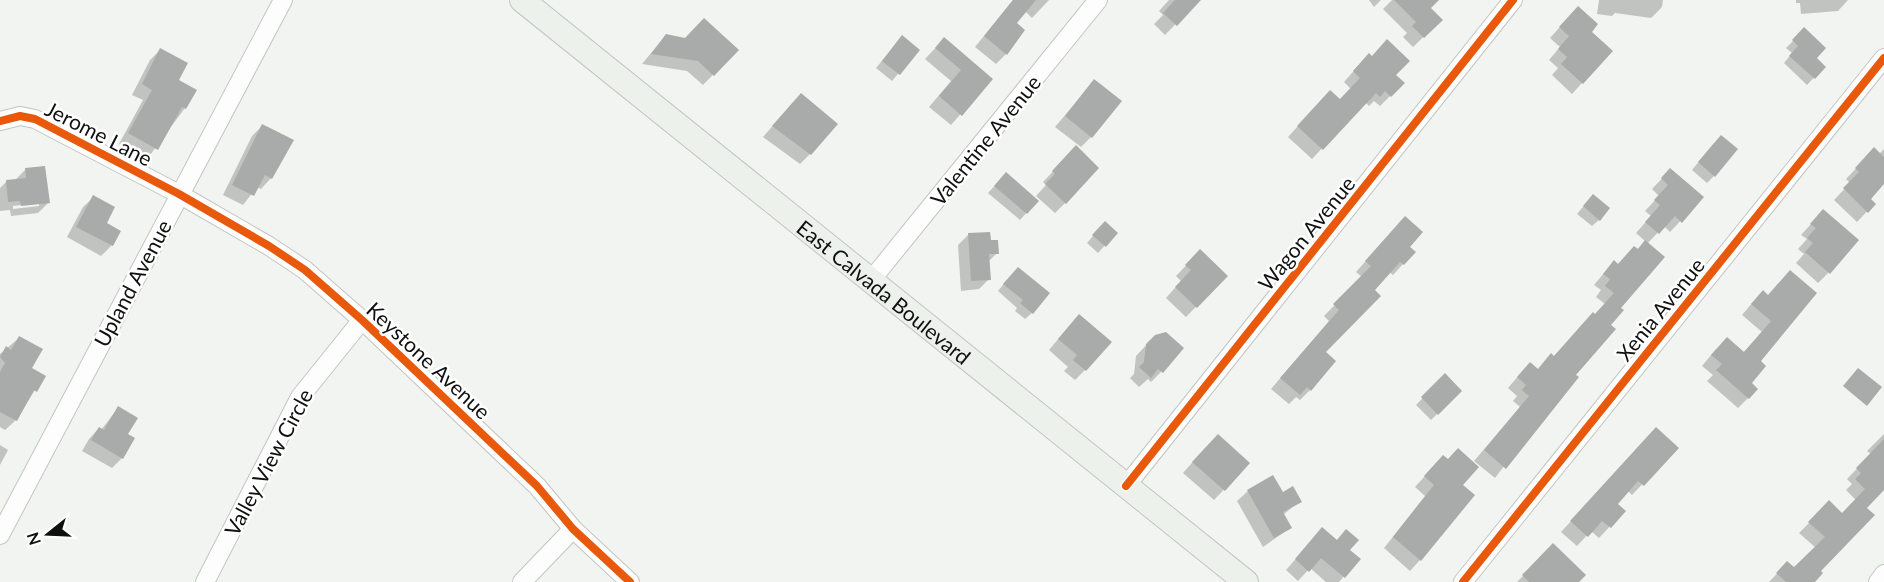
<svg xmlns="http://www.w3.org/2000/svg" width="1884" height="582" viewBox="0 0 1884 582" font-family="Lato,sans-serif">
<rect width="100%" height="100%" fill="#f2f4f1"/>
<g fill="#0003" fill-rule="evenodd">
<polygon points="1013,0 1049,0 1032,18 1025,11 1015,23 1006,54 996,64 975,47"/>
<polygon points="1169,0 1199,0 1165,35 1154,24 1163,15 1159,11"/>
<polygon points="1369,0 1381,0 1374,7"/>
<polygon points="1392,0 1437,0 1429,8 1441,20 1413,47 1403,37 1407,33 1383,9"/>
<polygon points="1599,0 1663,0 1662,7 1651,18 1615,13 1612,16 1597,14"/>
<polygon points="1796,0 1848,0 1838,11 1801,14 1800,3 1796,3"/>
<polygon points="1568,18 1589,32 1611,51 1572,94 1552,75 1558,68 1549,60 1560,47 1550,38"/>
<polygon points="1804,30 1815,58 1824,67 1807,85 1784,63 1792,53 1786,48"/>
<polygon points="666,35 737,50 703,85 687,71 642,64"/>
<polygon points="944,39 991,79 951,125 929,107 951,81 925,59"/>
<polygon points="896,44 918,50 892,81 876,68"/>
<polygon points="160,50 177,80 185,108 147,159 119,144 143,100 132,95 150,60"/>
<polygon points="1359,65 1394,75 1390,96 1380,106 1374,101 1369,106 1365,102 1312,159 1288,137 1320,102 1340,101 1351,89 1344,82"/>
<polygon points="1094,81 1091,137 1081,147 1055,127"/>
<polygon points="791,105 810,154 800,164 763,137"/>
<polygon points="262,126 271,178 261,189 257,187 243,205 223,195 252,136"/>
<polygon points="1714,143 1714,176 1707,183 1692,170"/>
<polygon points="1884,149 1884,182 1868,199 1874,204 1857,222 1834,200 1850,183 1846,179 1864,160 1879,154"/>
<polygon points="1066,158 1065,203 1055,213 1036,196 1046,185 1043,182"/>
<path d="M25 170 49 202 38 213 11 216 10 210 0 211V188L6 182 15 180ZM39 203V206L13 209V206Z"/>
<polygon points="1670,170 1702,198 1670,232 1664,226 1647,244 1574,375 1495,478 1474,461 1520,407 1513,401 1517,396 1508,388 1520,374 1537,370 1553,357 1605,304 1596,297 1601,290 1594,285 1604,273 1618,265 1646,242 1636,233 1651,216 1645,211 1659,196 1652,189"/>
<polygon points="999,181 1037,201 1020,220 988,193"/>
<polygon points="94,197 105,224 119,231 112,245 101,256 67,237 83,207"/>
<polygon points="1587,202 1599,220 1592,226 1577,214"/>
<polygon points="1823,211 1828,273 1818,283 1796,263 1804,254 1798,249 1807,239 1801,235"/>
<polygon points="1395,228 1414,252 1393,275 1389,272 1324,352 1310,390 1300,400 1296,397 1289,404 1271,389 1329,321 1324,316 1362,277 1356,272"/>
<polygon points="1098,230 1116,233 1098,253 1087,243"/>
<polygon points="968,235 989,242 997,253 988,262 989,279 979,289 961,291 958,245"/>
<polygon points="1200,251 1226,276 1186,317 1166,298 1181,281 1176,276"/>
<polygon points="1790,272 1750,383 1748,398 1738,408 1707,381 1713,375 1702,366 1716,349 1743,353 1762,332 1742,315 1753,302 1768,296"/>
<polygon points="1011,275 1032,313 1025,319 1015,311 1017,308 998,291"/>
<polygon points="1069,326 1085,370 1075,380 1064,371 1068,367 1049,350"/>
<polygon points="1155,336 1161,372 1151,382 1148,379 1139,387 1130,378 1134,374 1136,356"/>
<polygon points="19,338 30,369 44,376 16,420 5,430 0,427 0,354"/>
<polygon points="1445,375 1460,391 1431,420 1416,405"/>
<polygon points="118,408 126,435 122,458 112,468 82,451 89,439 99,428 101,430"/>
<polygon points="1884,434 1884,488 1865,508 1813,582 1769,582 1787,563 1794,569 1816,548 1799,533 1829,503 1842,515 1856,500 1846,490 1852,484 1847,479 1871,454 1867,451"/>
<polygon points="1646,440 1677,448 1632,495 1628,491 1616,504 1624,511 1599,538 1591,531 1577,546 1561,532"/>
<polygon points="0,445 8,450 0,465"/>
<polygon points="1207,446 1248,464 1214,500 1183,473"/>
<polygon points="1433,467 1461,485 1420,560 1410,571 1384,548 1425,496 1415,487"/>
<polygon points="1272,477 1282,495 1300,501 1283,515 1290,528 1263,547 1237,501 1248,491"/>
<polygon points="1322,529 1336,541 1346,531 1348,550 1359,559 1339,582 1326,582 1310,568 1298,581 1286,570"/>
<polygon points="1553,545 1577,582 1517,582"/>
</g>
<g fill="#a9aaaa">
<polygon points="1013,0 1036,0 1017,23 1025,30 1007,55 984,36"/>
<polygon points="1175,0 1201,0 1177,26 1163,13"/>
<polygon points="1394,0 1439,0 1431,8 1443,20 1424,38 1412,26 1416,22"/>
<polygon points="1578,6 1598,24 1592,32 1613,51 1583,84 1561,64 1567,57 1558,49 1569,36 1559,27"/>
<polygon points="704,18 739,50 714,76 698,61 651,54 666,34 685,38"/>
<polygon points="1804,27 1826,48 1817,58 1826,67 1815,79 1789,56 1798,46 1792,40"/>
<polygon points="902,35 920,50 900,75 882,61"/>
<polygon points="944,37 993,79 962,116 939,96 961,70 935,48"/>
<polygon points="1387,39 1410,61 1396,75 1405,83 1391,97 1385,91 1380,97 1376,93 1323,150 1297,126 1330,90 1340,99 1360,78 1353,71 1369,53 1372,56"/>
<polygon points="160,48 188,63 179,80 197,90 186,109 182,107 158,150 128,133 152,90 142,84"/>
<polygon points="1094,79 1122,101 1092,138 1065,116"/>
<polygon points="801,93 838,124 811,155 772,126"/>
<polygon points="262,124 294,140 272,179 265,175 254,196 232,185"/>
<polygon points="1721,135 1738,149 1715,177 1698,162"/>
<polygon points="1076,145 1099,168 1066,204 1045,184 1055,174 1052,171"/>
<polygon points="1874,147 1884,157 1884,184 1871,199 1876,204 1868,213 1843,188 1859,172 1855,168"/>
<polygon points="45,166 50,203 21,206 20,201 8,202 6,180 26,178 25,168"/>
<polygon points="1670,168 1704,197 1682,223 1675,216 1659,234 1645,222 1660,205 1654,200 1668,185 1661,178"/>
<polygon points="1006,172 1039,201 1027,214 994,186"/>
<polygon points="1593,194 1610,208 1600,221 1583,206"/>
<polygon points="93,195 115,207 107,223 121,231 113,246 76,227"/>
<polygon points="1823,209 1859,240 1830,274 1805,252 1813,243 1807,238 1816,228 1810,224"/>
<polygon points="1405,216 1423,232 1410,247 1416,252 1404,265 1400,262 1375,290 1381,296 1326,352 1336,361 1311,391 1307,387 1300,395 1280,378 1339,310 1333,304 1371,266 1365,261"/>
<polygon points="1105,221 1118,233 1106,247 1092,235"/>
<polygon points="990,232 991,240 998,240 999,254 989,254 991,280 971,281 968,233"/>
<polygon points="1645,240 1665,257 1621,308 1624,310 1611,325 1616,329 1576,375 1579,377 1506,469 1484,450 1529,396 1522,390 1526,385 1517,377 1530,362 1538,369 1551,353 1554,356 1593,312 1595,314 1614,293 1605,286 1610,279 1603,274 1614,260 1618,264 1634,246 1638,249"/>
<polygon points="1200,249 1228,276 1197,308 1175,287 1191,270 1185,265"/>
<polygon points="1018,267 1050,293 1033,314 1020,303 1023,300 1003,284"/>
<polygon points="1790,270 1817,293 1761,361 1766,366 1752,383 1758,389 1749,399 1716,370 1722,364 1711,355 1727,337 1744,352 1771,321 1751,304 1763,290 1768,295"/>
<polygon points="1079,314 1112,342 1086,371 1073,360 1077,355 1058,339"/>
<polygon points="1166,332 1184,348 1163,373 1158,369 1151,378 1139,367 1144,362 1146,344 1155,335"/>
<polygon points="19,336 43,349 32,368 46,376 37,392 34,390 17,421 0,412 0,372 5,363 0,357 6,346 11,350"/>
<polygon points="1858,368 1882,387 1867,406 1843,386"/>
<polygon points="1445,373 1462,391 1438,415 1421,397"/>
<polygon points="118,406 138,418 128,434 135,438 123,459 91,440 99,427 104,430"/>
<polygon points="1656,427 1679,448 1644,486 1638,481 1618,504 1626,511 1611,528 1602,521 1588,537 1570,521"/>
<polygon points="1218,434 1250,463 1225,491 1192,462"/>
<polygon points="1884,439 1884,490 1867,508 1875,515 1821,571 1823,573 1815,582 1786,582 1776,573 1787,561 1794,567 1825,537 1808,522 1829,500 1842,513 1865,489 1855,479 1861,473 1856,468"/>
<polygon points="1458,448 1479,467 1463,485 1475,495 1421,561 1393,537 1434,485 1424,476 1443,455 1448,459"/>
<polygon points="1273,475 1283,492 1293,486 1302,502 1283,512 1292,528 1274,538 1247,490"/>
<polygon points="1322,527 1337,540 1346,529 1359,540 1350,550 1361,559 1345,578 1321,558 1309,572 1295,559"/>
<polygon points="1553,543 1586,575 1579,582 1529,582 1522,575"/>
</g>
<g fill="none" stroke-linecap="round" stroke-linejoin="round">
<defs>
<g id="street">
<polyline points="0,121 20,116 35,119 179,194 269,246 305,270 362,320 537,486 573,529 630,582"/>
<polyline points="872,279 1098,0"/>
<polyline points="1126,486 1513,0"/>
<polyline points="0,535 283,0"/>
<polyline points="205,582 300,397 362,320"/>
<polyline points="522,582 573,529"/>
<polyline points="1463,582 1884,58"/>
<polyline points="1878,582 1884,574"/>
</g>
<g id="secondary">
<path id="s1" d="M522 0 1246 582"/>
</g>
</defs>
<use href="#street" stroke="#c4c5c3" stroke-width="20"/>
<use href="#secondary" stroke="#c4c5c3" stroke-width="26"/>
<use href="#street" stroke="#fdfdfd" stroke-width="18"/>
<use href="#secondary" stroke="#edf1ec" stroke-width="24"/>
<defs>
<g id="cycleway">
<polyline points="0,121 20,116 35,119 179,194 269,246 305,270 362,320 537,486 573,529 630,582"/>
<polyline points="1126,486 1513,0"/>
<polyline points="1463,582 1884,58"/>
</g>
</defs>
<use href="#cycleway" stroke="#fff" stroke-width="11"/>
<use href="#cycleway" stroke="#e8590c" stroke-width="8"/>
</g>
<g text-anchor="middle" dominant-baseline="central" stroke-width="5" stroke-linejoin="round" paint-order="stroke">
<g font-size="21" fill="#0f110f" stroke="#fff">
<text transform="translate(99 133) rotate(27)">Jerome Lane</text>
<text transform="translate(985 140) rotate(-51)">Valentine Avenue</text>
<text transform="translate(1306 233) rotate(-51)">Wagon Avenue</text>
<text transform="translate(132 283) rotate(-62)">Upland Avenue</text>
<text stroke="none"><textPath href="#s1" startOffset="465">East Calvada Boulevard</textPath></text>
<text transform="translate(1660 309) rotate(-51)">Xenia Avenue</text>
<text transform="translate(429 360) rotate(43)">Keystone Avenue</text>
<text transform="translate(268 462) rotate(-62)">Valley View Circle</text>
</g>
</g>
<g transform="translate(48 534) rotate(252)" stroke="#ffffff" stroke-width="4.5" paint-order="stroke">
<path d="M0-4.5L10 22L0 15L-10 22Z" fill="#0f110f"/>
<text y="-9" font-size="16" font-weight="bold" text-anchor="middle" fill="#0f110f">N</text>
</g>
</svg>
